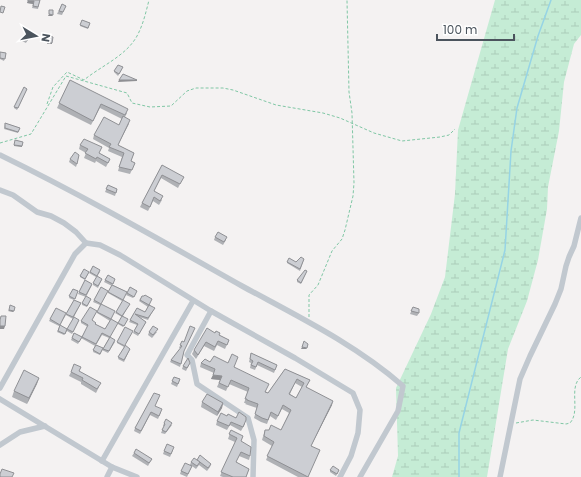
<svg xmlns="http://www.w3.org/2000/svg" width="581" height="477" viewBox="0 0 581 477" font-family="Poppins,sans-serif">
<defs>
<pattern id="wetland-marsh" width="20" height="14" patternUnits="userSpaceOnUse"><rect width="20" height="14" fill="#c5ecd5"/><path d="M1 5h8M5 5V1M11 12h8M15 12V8" fill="none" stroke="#abccb9"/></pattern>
</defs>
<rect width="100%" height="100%" fill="#f4f2f2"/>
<polygon fill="url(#wetland-marsh)" points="495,0 581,0 581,35 574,44 564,82 559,131 548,187 547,209 538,260 527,301 508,349 487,477 392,477 398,456 396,388 431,314 445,277 455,194 458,130"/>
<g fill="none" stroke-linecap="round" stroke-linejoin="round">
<polyline stroke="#96d4e5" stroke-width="1.5" points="459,477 459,433 505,250 511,151 517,108 538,36 551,0"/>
<g stroke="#80c7a5" stroke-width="1" stroke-dasharray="3 2" stroke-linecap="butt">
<path d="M47 104 53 87 67 72 84 80C101 66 126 56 137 36 143 25 146 12 149 0"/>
<polyline points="0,143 31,134 66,76 127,93 132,103 150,107 171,106 187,91 196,88 223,88 233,90 276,105 323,113 340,118 374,133 402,141 440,137 449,135 455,129"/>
<polyline points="309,317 309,295 318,285 332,251 342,239 345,230 353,196 354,183 352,113 349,92 347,0"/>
<path d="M516 423 533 420 566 424 570 423C581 411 568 387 581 377"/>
</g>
<g stroke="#c1c8cf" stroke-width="5.5">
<path d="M0 155C82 195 162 241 242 286 297 316 355 344 403 386L398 411 360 477"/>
<polyline points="0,190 13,195 37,212 51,216 64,223 76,232 86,243"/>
<polyline points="211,311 295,358 353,393 360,410 358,433 351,456 340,477"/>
<polyline points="0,388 75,254 86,243 100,245 120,255 211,311 187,355 192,360 197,384 248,418 254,440 253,477"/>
<polyline points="0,399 112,467 137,477"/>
<polyline points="0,445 20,432 45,426"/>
<polyline points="102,461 193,301"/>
<polyline points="107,477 112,467"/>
<polyline points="500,477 520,379 530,356 555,304 561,289 566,266 569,257 574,246 581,218"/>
</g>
</g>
<g fill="#afb1b5" fill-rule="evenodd">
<polygon points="28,0 40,0 38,9 32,8 33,4 27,3"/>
<polygon points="62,4 66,6 62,15 57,14"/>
<polygon points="82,20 90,23 88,29 80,26"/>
<polygon points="25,34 29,36 26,43 22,41"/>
<polygon points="0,52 6,53 4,61 0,59"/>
<polygon points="122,69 118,76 114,72 114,71"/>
<polygon points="70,80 127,113 125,117 129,124 118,145 134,153 131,161 135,163 130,174 118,171 122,157 108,151 109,148 93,139 94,135 119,125 122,119 100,108 91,125 57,108"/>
<polygon points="24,87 27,89 17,110 14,108"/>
<polygon points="5,123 20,128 18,133 4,129"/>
<polygon points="80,145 99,153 110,159 106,167 96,161 95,163 84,158 86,153 79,149"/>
<polygon points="70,159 77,164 76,167 69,162"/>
<polygon points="162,165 182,180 178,188 161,178 154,191 162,200 159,205 153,201 148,211 140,207 142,203"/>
<polygon points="108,185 117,189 115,196 105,192"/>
<polygon points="215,237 226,240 223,245 214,240"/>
<polygon points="304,259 300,271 287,263 287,262 296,262"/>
<polygon points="93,266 100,272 96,277 89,273"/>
<polygon points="307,271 301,284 297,282 297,280"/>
<polygon points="89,272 85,280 92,285 86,297 78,294 85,280 80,277 80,276"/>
<polygon points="108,275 113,285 127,292 122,301 108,293 112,286 104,282"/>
<polygon points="102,279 98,288 93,285 93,283"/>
<polygon points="130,287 137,291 133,298 126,295"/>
<polygon points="73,289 78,291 74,300 81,303 73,319 66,315 74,300 69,298"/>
<polygon points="142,296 144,296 150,305 154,309 148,320 139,317 146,322 138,336 133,333 137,325 129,322 137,308 145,312 148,307 139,301"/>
<polygon points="91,299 87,307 82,305 82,303"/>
<polygon points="94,300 101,304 111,320 110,337 115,342 108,353 102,350 109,338 102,335 96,345 103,348 100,355 93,352 95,345 95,346 81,338 88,327 81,323 81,321 92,320 95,324 105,329 110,321 97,313 100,305 93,302"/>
<polygon points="129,305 123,316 127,320 123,327 118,324 122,317 115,313 116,312"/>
<polygon points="413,307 419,313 417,316 410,314"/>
<polygon points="66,315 59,326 49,321 50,319"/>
<polygon points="79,320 72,334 67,331 64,335 57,332 60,325 67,329"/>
<polygon points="149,332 157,332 152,338 148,335"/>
<polygon points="74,333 82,337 78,344 71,340"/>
<polygon points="215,333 229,340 225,349 217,345 214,351 204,346 196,359 192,354 194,350"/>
<polygon points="182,341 184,352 180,367 170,362 171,360 181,348 179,348"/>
<polygon points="117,342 130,349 124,362 118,359 124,347 117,343"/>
<polygon points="251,353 277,365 274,373 257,365 255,370 250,368 251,363 249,362"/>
<path d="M210 362 234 367 268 393 285 369 310 380 306 387 332 405 311 446 308 477H298L266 460 272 446 262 440 265 430H281L289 413 282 409 276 420 270 416 267 424 261 422 254 418 257 408 245 404 246 403H244L248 392 229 384 226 391 217 387 220 380 211 379 214 373 200 367 201 363ZM295 383 302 387 296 398 290 394Z"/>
<polygon points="190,363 186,371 182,369 183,366"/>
<polygon points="81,367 79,371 99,387 96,393 81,384 81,382 69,376 71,372"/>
<polygon points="174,377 180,379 177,387 171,384"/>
<polygon points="39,378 27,404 12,397 14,391"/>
<polygon points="202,402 223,403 222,408 217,416 201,407"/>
<polygon points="155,406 161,412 158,419 150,415 140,434 134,431 135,428"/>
<polygon points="227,416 236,418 245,424 241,431 230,425 227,430 216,425 217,421"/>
<polygon points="164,423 172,425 165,434 161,433 164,426 163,426"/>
<polygon points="231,430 241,441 250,456 249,460 239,456 236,462 249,469 246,477 223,477 220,476 235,442 228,439"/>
<polygon points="173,450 170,457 163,454 164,451"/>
<polygon points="134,453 152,459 148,466 132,456"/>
<polygon points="197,460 211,464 210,467 207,471 199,465 196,469 192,466 187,477 180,474 181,471 190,465 191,462"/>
<polygon points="330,470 339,470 336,476 330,472"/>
</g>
<g fill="#8f9094">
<polygon points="28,1 34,1 33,4 27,3"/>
<polygon points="49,14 53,15 52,16 48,16"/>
<polygon points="48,42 52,43 52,44 47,44"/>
<polygon points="119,80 137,80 137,81 118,82"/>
<polygon points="14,145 22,146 22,147 14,146"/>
<polygon points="9,310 14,311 13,312 8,311"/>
<polygon points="0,326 5,326 4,329 0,329"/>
<polygon points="302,347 307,348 306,349 301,349"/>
<polygon points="213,375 222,376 220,380 211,379"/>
<polygon points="39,378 37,384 27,404 29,398"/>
<polygon points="333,401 332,405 309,450 311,446"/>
<polygon points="223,403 222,408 217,416 218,412"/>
</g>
<g fill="#ccced3" stroke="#8f9094" fill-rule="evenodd">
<polygon points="28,0 40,0 38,7 33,6 34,1 28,1"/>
<polygon points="62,4 66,6 63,12 59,11"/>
<polygon points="1,6 5,7 3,13 0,12"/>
<polygon points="49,10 53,10 53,15 49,14"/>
<polygon points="82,20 90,23 88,28 80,25"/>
<polygon points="25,34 29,36 27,41 23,40"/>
<polygon points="49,36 53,37 52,43 48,42"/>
<polygon points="0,52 6,53 5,59 0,58"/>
<polygon points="118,65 123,67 119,74 114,71"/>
<polygon points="123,74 137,80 119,80"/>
<polygon points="70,80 128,109 125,115 101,104 93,121 59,103"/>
<polygon points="24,87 27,89 18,108 14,107"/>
<polygon points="123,116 130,120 118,145 134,153 131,161 135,163 132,170 119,167 124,153 109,147 111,144 94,135 104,117 119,125"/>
<polygon points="5,123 20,128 18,132 5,128"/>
<polygon points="84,139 102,147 99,153 110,159 108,163 97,157 96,159 85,153 88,149 80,145"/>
<polygon points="15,140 23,142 22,146 14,145"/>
<polygon points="75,152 79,155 77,164 70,159"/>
<polygon points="162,165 184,177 180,184 162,175 154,191 163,196 160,201 154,197 150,207 142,203"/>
<polygon points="108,185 117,189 116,193 106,189"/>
<polygon points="218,232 227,237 224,242 215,237"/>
<polygon points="301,257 304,259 300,269 287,262 289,258 296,262"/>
<polygon points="93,266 100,270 97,276 90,272"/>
<polygon points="84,269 89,272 85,279 80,276"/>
<polygon points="305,270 307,271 301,283 297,280"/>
<polygon points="108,275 115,279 113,284 105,280"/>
<polygon points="97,276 102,279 98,286 93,283"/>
<polygon points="85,280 92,284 86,295 79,292"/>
<polygon points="112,285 127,292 123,300 108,292"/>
<polygon points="101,287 108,291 101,304 94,300"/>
<polygon points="130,287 137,291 134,297 127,293"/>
<polygon points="73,289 78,291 75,299 69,296"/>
<polygon points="145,295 152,299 149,305 155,308 148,318 135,314 146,322 139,334 134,331 138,324 130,320 137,308 145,312 149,305 140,300 142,296 144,296"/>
<polygon points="86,296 91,299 87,306 82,303"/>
<polygon points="74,300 81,303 73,317 66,314"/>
<polygon points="123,300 130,304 122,316 116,312"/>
<polygon points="101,304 115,311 111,319 97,312"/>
<polygon points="10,305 15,307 14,311 9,310"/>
<polygon points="90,307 97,311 92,320 96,323 95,324 105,329 111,319 118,323 110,337 102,333 96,344 82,337 88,325 81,321"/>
<polygon points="413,307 419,309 419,313 411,311"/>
<polygon points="56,308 66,313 60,325 50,319"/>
<polygon points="1,316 6,316 5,326 0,326 0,320"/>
<polygon points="122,316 128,319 124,326 118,323"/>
<polygon points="74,317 79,320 73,332 67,329 65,334 58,331 60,325 67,329"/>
<polygon points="153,326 158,329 153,335 149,332"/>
<polygon points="190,326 195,328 184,351 181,364 171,360 182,346 180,345 182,341 184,342"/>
<polygon points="125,327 133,331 125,345 130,349 124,360 118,357 125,346 117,342"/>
<polygon points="207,328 215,333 216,331 220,333 219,335 229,340 227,345 218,341 215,347 206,342 198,355 194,350"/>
<polygon points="74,333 82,337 79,342 72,338"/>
<polygon points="110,337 115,340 109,351 103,349"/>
<polygon points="304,341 308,344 307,348 302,347"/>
<polygon points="96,345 103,348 100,354 93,350"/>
<polygon points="251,353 277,365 275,370 258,362 256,367 251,365 253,361 250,359"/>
<path d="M232 354 238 357 234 367 269 384 265 392 268 393 285 369 310 380 306 387 333 401 311 446 320 450 308 477 267 456 274 442 264 436 265 430H269L271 425 281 430 291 410 283 405 278 416 271 412 268 420 262 418 255 414 258 404 247 400V399H245L249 388 231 380 228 387 219 383 222 376 213 375 215 369 201 363 205 359 210 362 214 356 228 363ZM297 379 304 383 296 398 289 394Z"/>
<polygon points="188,358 190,363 187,368 183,366"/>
<polygon points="74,364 81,367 79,371 101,383 97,389 82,380 83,378 71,372"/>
<polygon points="24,370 39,378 29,398 14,391"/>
<polygon points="174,377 180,379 178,384 172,381"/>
<polygon points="154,393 160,395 155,406 162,409 159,416 151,412 141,431 135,428"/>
<polygon points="207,394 223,403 218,412 202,402"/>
<polygon points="239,412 246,417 246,420 243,427 231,422 229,426 217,421 221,413 227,416 228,414 236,418"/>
<polygon points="166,419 172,423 166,432 162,430 165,424 164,423"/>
<polygon points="231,430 243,436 241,441 251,447 250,456 241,452 236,462 249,469 246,477 233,477 221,472 237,438 229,434"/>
<polygon points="167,444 174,447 171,454 164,451"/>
<polygon points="136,449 152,459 149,463 134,453"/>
<polygon points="200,455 211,464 208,468 197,460"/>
<polygon points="194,458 200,462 197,466 191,462"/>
<polygon points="185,463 192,466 188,474 181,471"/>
<polygon points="333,466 339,470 337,474 330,470"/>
<polygon points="2,469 14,473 12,477 0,477 0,474"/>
</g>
<g transform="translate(36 36) rotate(100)" stroke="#ffffff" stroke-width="3" paint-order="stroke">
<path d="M0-3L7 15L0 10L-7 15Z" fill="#4b545d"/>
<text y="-6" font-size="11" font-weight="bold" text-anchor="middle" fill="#4b545d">N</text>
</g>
<path d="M437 34v6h77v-6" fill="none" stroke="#4b545d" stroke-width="2"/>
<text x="443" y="34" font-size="12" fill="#4b545d" stroke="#ffffff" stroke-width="3" paint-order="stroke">100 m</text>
</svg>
